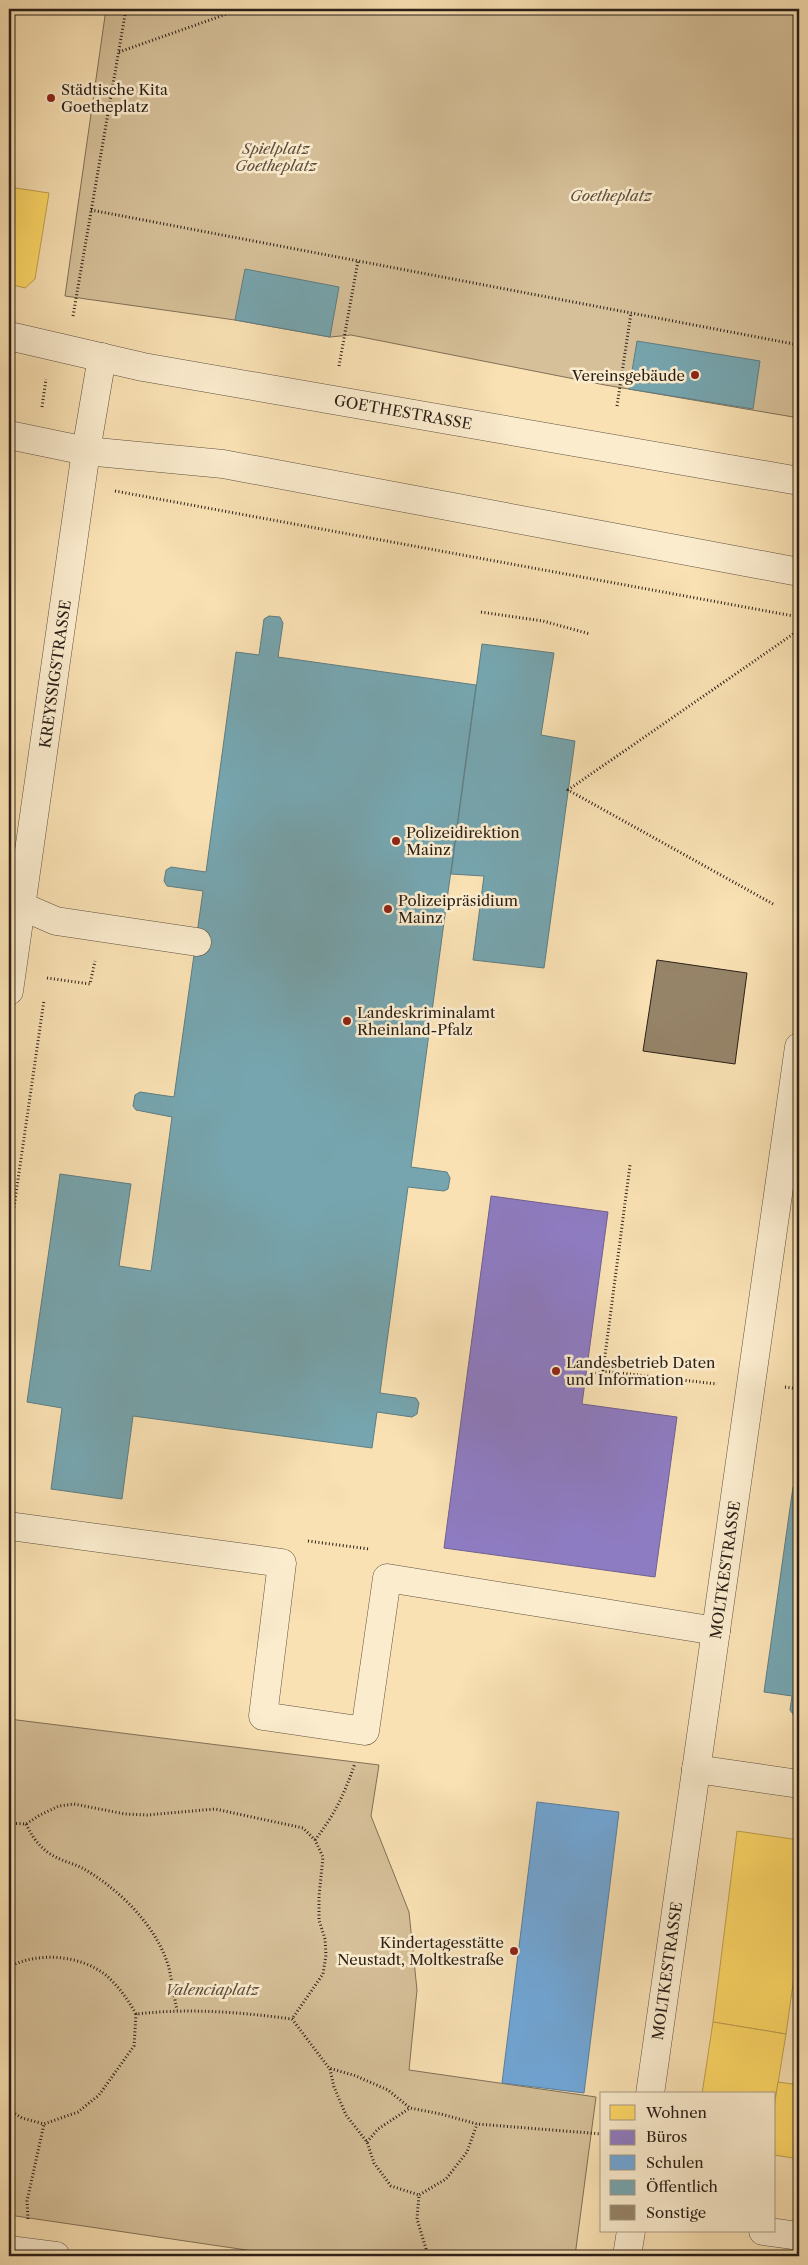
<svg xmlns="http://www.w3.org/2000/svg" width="808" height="2265" viewBox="0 0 808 2265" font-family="'Libre Caslon Text',serif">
<rect width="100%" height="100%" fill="#f9e1b3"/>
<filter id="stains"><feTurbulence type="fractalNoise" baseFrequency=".004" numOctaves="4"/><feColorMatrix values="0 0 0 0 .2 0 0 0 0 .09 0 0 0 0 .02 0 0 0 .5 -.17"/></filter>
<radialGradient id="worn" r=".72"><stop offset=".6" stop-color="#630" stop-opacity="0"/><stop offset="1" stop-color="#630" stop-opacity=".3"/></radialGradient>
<g fill="#d6c099" stroke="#807058">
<polygon points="106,9 799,9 799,418 605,385 351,335 330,337 235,320 65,296"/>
<polygon points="9,1719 379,1765 371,1816 409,1912 417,1990 409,2070 596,2097 575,2256 287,2256 9,2215"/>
</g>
<g fill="#ffd966" stroke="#bfa14f">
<polygon points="9,187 49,193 35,279 25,288 9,284"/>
<polygon points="798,392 799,393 799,418 794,417"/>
<polygon points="9,518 14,519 9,547"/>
<polygon points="737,1831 799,1840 799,1941 786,2034 713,2022"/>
<polygon points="713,2022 786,2034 774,2108 774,2094 702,2094"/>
<polygon points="778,2082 799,2085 799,2159 774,2155 774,2108"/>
</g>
<polygon fill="#8e7cc3" stroke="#706090" points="491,1196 608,1212 582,1404 677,1417 655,1577 444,1548"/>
<polygon fill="#6fa8dc" stroke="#5a7fa1" points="537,1802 619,1812 584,2093 502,2083"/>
<g fill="#76a5af" stroke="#5f7d82">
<polygon points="245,269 339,287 330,337 235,320"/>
<polygon points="637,341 760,361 753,409 629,389"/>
<polygon points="269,616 280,617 283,623 278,657 476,685 411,1167 447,1172 450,1178 448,1189 444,1191 408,1187 380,1393 416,1398 419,1403 417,1414 412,1417 377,1412 372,1448 133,1416 122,1499 51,1489 62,1408 27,1402 60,1174 131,1184 119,1266 151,1271 172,1117 136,1110 133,1106 135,1095 140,1092 174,1097 203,891 167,886 164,881 166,870 171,867 206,872 236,652 259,655 264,619"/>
<polygon points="482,644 554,653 541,735 575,741 544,968 473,960 484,876 451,874"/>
<polygon points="654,1027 733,1037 730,1060 652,1049"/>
<polygon points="793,1487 799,1488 799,1717 795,1717 790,1710 792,1696 764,1692"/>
</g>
<polygon fill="#968469" stroke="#2a1f18" points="657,960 747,973 735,1064 643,1051"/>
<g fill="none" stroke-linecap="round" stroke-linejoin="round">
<defs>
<g id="minor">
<polyline points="9,336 143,367 799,481"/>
<polyline points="9,435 86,451 223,464 799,572"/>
<polyline points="9,904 21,906 56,921 197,942"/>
<polyline points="9,991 86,451 102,357"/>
<polyline points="9,1526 282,1563 263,1716 365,1731 387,1578 716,1631"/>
<polyline points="696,1769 799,1784"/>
<polyline points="650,2094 799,1047"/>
<polyline points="763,2231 799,2236"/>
<polyline points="9,2250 56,2256"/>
<polyline points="627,2256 631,2231"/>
</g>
</defs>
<use href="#minor" stroke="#5e503f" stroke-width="29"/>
<g stroke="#2a1f18" stroke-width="3" stroke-dasharray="1 2.5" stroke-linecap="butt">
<polyline points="119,52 241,9"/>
<polyline points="91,210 799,345"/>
<polyline points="73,316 126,9"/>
<polyline points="339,366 358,261"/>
<polyline points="617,406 631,313"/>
<polyline points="42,407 46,379"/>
<polyline points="115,491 799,617"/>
<polyline points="481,612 543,621 590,634"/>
<polyline points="773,904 568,790 799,630"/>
<polyline points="47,978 90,984 95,961"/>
<polyline points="9,1242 44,1000"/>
<polyline points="603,1371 630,1165"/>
<polyline points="586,1378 603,1371 717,1384"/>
<polyline points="785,1387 799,1389"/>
<polyline points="308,1541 369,1549"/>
<polyline points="9,1823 26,1824 40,1815 59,1806 74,1804 125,1814 147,1815 215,1809 303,1828 315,1840 323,1857 319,1896 319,1920 325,1939 326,1955 323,1974 292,2019"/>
<path d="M26 1824C35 1842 43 1852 62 1860 69 1863 77 1865 84 1869 120 1890 157 1926 169 1968 172 1982 174 1996 177 2010"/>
<path d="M315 1840C335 1814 345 1793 355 1763"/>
<path d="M9 1967C38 1951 83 1955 108 1977 120 1988 128 2000 136 2014 191 2008 238 2012 292 2019L329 2068 356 2076 388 2090 410 2108 441 2114 477 2124 602 2134"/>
<polyline points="330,2069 334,2087 346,2115 367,2142 374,2163 391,2186 419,2195"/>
<polyline points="9,2110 22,2118 44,2124 78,2112 99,2095 134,2046 136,2014"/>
<polyline points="367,2142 378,2129 410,2108"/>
<polyline points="28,2219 27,2201 44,2124"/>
<polyline points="425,2256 426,2249 417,2219 419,2195 446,2179 467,2152 477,2124"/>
</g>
<use href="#minor" stroke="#fbecce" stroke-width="28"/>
</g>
<g fill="#8f2418" stroke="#fbecce" stroke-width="2">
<circle cx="51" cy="98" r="5"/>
<circle cx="695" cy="375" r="5"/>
<circle cx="396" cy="841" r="5"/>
<circle cx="388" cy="909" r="5"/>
<circle cx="347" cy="1021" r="5"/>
<circle cx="556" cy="1371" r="5"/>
<circle cx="514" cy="1951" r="5"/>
</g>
<g text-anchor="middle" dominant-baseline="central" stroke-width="5" stroke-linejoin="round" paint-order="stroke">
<g font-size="15" fill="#2a1f18" stroke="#fbecce" text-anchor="start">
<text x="61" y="89">Städtische Kita<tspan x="61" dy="17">Goetheplatz</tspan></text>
<text x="685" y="375" text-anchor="end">Vereinsgebäude</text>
<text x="406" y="832">Polizeidirektion<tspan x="406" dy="17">Mainz</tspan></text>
<text x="398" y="900">Polizeipräsidium<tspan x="398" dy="17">Mainz</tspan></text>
<text x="357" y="1012">Landeskriminalamt<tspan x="357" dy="17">Rheinland-Pfalz</tspan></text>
<text x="566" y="1362">Landesbetrieb Daten<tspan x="566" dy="17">und Information</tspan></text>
<text x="504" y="1942" text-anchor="end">Kindertagesstätte<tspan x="504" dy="17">Neustadt, Moltkestraße</tspan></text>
</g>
<g font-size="15" font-style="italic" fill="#5e4f3f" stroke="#fbecce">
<text x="276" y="148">Spielplatz<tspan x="276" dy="17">Goetheplatz</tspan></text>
<text x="611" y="195">Goetheplatz</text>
<text x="212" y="1989">Valenciaplatz</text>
</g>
<g font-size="15" fill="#2a1f18" stroke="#fbecce">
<text transform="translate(403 412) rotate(10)">GOETHESTRASSE</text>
<text transform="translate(55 674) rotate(-82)">KREYSSIGSTRASSE</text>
<text transform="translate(725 1570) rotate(-82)">MOLTKESTRASSE</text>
<text transform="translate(667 1971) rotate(-82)">MOLTKESTRASSE</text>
</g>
</g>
<rect width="808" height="2265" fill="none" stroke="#f9e1b3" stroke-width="30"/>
<rect x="10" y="10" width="788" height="2245" fill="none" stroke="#2a1f18" stroke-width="2.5"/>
<rect x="15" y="15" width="778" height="2235" fill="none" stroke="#2a1f18"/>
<rect x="600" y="2092" width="175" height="140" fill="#fbecce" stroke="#a79a85"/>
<rect x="610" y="2105" width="25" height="15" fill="#ffd966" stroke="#a79a85"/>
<text x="646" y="2118" font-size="15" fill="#2a1f18">Wohnen</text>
<rect x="610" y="2130" width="25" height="15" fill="#8e7cc3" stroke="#a79a85"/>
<text x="646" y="2142" font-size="15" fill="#2a1f18">Büros</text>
<rect x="610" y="2155" width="25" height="15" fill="#6fa8dc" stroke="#a79a85"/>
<text x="646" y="2168" font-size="15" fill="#2a1f18">Schulen</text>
<rect x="610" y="2180" width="25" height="15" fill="#76a5af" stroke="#a79a85"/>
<text x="646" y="2192" font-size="15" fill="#2a1f18">Öffentlich</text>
<rect x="610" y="2205" width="25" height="15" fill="#968469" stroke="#a79a85"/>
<text x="646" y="2218" font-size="15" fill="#2a1f18">Sonstige</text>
<rect width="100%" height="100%" filter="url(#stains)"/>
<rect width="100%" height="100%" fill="url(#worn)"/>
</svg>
